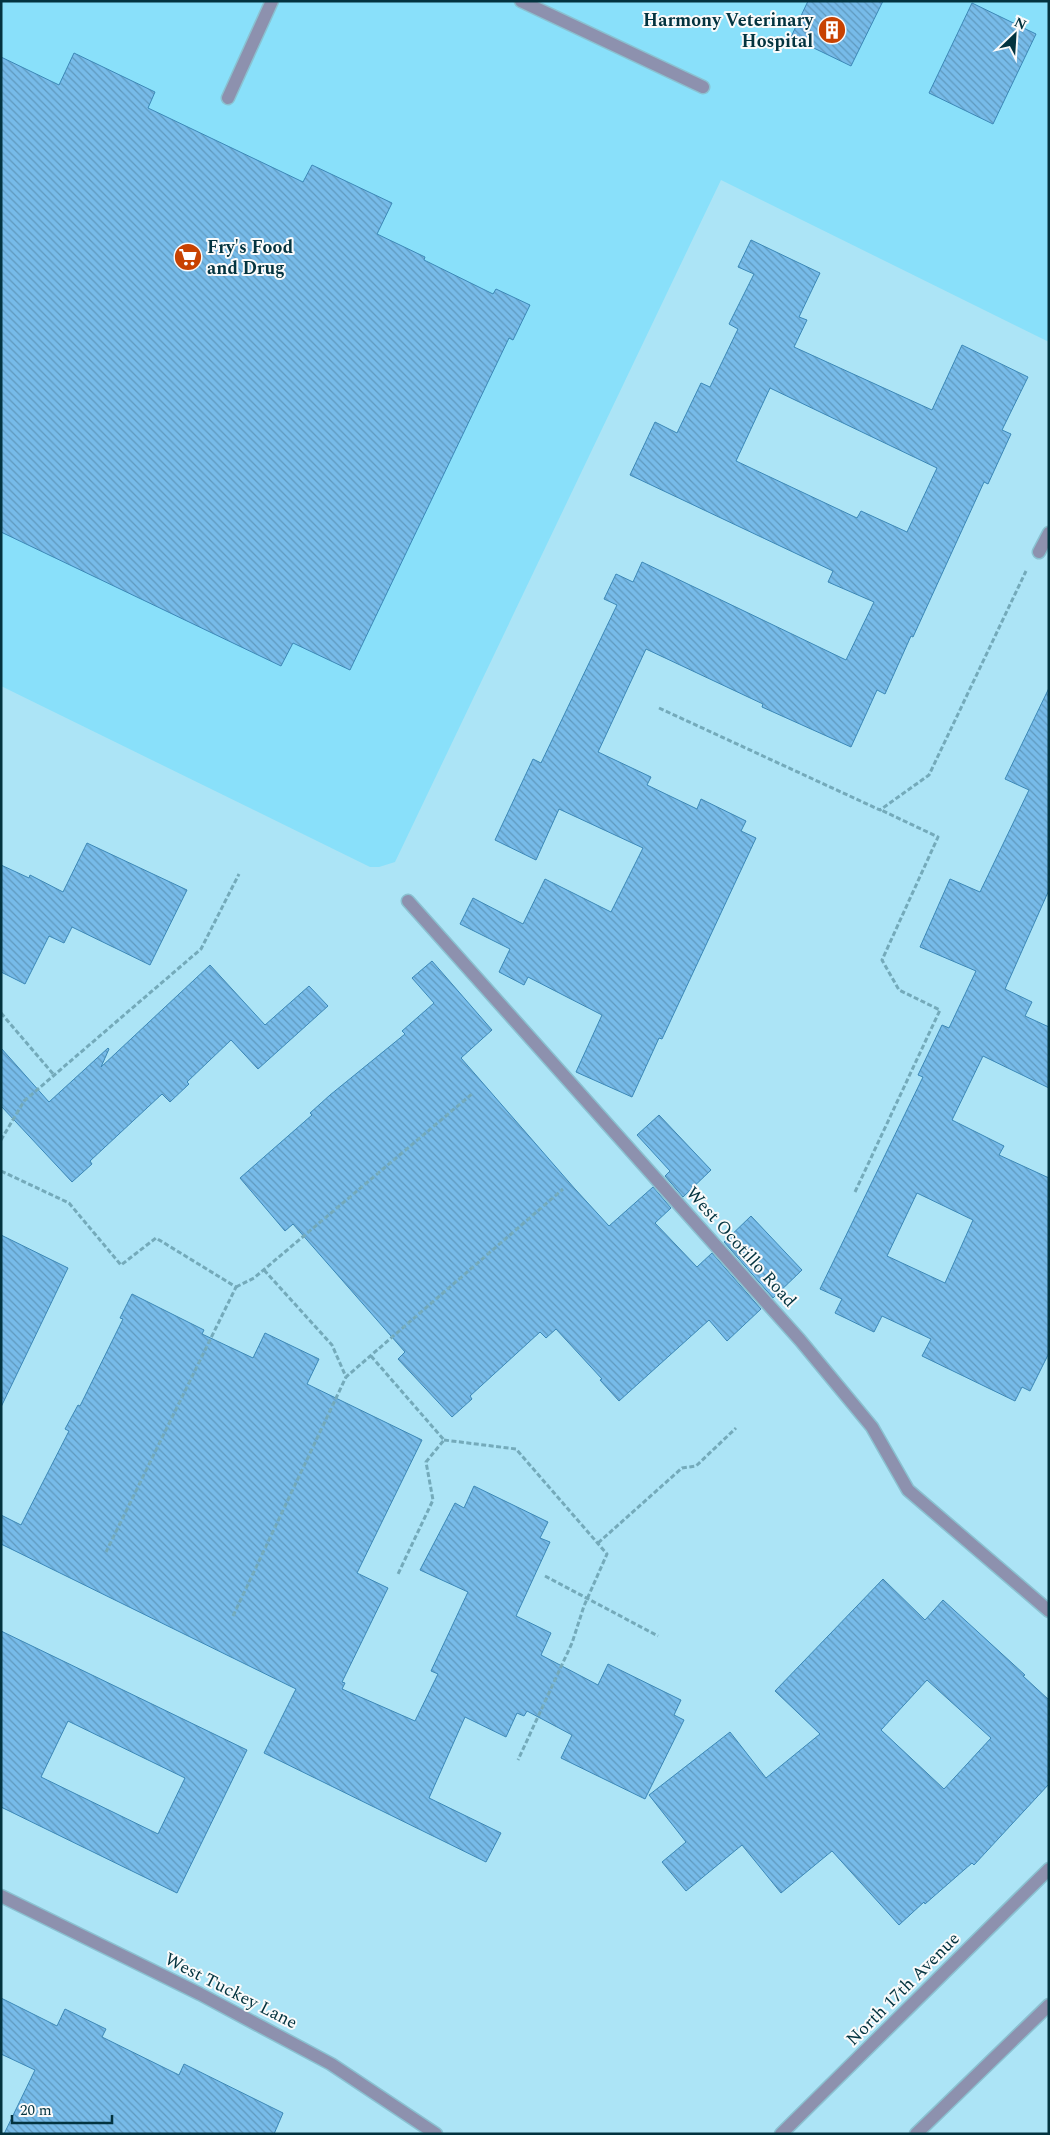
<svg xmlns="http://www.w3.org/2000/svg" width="1050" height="2135" viewBox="0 0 1050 2135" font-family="Spectral,serif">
<defs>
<pattern id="building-back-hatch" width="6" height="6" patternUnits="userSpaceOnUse" patternTransform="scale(1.25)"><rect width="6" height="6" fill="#77bbe9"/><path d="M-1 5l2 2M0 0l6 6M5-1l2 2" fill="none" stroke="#5f99be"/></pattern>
</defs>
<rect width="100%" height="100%" fill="#ace4f6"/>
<polygon fill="#89e0fa" points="1,1 1049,1 1049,342 721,180 395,862 379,867 370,867 1,686"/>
<g fill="url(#building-back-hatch)" stroke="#3c88b7" fill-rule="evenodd">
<polygon points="808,1 883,1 851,66 791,37"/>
<polygon points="972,3 1036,34 993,124 929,93"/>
<polygon points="74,53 155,92 148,108 303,182 312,165 392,203 377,234 425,257 424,260 493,294 496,289 530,305 513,340 509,338 350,670 293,643 281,666 1,532 1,57 59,85"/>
<path d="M751 240 820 273 799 317 807 320 794 347 932 410 962 345 1028 377 1002 430 1011 434 988 484 984 482 913 637 911 636 885 694 877 690 851 747 762 707 763 704 646 649 598 752 651 777 647 785 697 809 701 799 746 821 741 831 756 838 662 1039 659 1038 632 1097 576 1072 602 1015 528 977 524 985 499 972 510 949 460 924 473 898 523 924 545 879 611 912 643 848 559 809 536 860 495 840 533 759 541 763 617 605 604 599 616 574 633 582 642 562 846 660 874 602 828 582 833 571 630 475 655 422 677 433 701 383 710 387 738 329 729 324 754 274 738 267ZM770 388 937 468 907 532 861 511 857 518 736 461Z"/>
<path d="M1049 688V890L1005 989 1032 1002 1025 1016 1049 1027V1088L983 1056 952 1120 1004 1146 999 1155 1049 1178V1353L1030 1391 1022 1387 1015 1401 922 1356 931 1339 882 1316 874 1332 835 1313 842 1299 820 1289 923 1077 918 1075 942 1025 949 1028 976 971 920 947 950 879 980 892 1029 790 1005 779ZM917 1193 973 1220 945 1283 887 1256Z"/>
<polygon points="87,843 187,890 150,965 72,927 64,943 49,936 25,984 1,972 1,865 29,878 30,875 63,892"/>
<polygon points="432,961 492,1030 461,1058 575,1189 609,1226 653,1187 671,1208 655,1223 697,1267 712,1253 761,1309 727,1341 709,1320 619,1401 600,1380 602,1379 556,1329 546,1338 540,1332 470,1396 472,1399 452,1417 398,1359 405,1352 293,1224 285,1231 240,1178 312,1115 310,1113 330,1095 405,1034 402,1031 434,1003 412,978"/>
<polygon points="210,965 265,1025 309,986 328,1006 258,1069 231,1040 187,1082 189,1084 170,1102 162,1094 90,1161 92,1164 72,1182 1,1106 1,1048 49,1102 108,1048 109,1049 101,1067"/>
<polygon points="659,1115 711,1170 683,1197 665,1176 670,1171 637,1135"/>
<polygon points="751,1216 802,1270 773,1298 724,1242"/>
<polygon points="1,1235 68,1268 1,1407"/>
<polygon points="132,1294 204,1330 202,1334 253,1358 265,1333 319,1359 307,1384 422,1440 357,1573 388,1588 342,1682 345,1683 342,1689 415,1721 438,1674 431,1671 468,1592 420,1570 455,1503 464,1508 474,1486 548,1522 540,1538 550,1542 516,1616 551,1633 541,1655 598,1685 608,1664 681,1700 674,1715 684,1720 645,1799 561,1758 572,1735 527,1711 524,1716 517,1713 506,1737 465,1717 429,1798 501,1833 486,1862 264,1753 296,1689 1,1544 1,1515 21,1525 69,1431 65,1429 78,1405 80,1406 123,1319 120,1318"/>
<path d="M883 1579 925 1620 943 1600 1025 1675 1023 1676 1049 1700V1784L974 1865 972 1863 925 1904 924 1902 899 1925 832 1851 781 1893 742 1845 686 1891 662 1862 686 1842 649 1795 730 1732 766 1778 820 1734 775 1691ZM927 1680 991 1738 944 1789 881 1730Z"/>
<path d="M1 1631 247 1750 177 1893 1 1807ZM68 1721 185 1778 158 1834 41 1777Z"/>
<polygon points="1,1998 57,2026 65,2009 106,2029 102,2037 179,2075 184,2064 283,2113 274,2134 4,2134 35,2070 1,2054"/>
</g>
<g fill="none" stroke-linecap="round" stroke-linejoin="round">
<defs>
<g id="minor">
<polyline points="521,1 703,87"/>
<polyline points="228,98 272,1"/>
<polyline points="1039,552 1049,533"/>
<polyline points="408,901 800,1340 872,1427 908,1490 1049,1611"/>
<polyline points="1,1896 200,1994 331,2064 436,2134"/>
<polyline points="781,2134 1049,1869"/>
<polyline points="916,2134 1049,2005"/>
</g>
</defs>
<use href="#minor" stroke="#8ac1d1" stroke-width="15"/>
<g stroke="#74aaba" stroke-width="3" stroke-dasharray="5 2.5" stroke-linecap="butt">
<polyline points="659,708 880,810 929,775 1026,571"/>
<polyline points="1,1013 54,1075"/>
<polyline points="1,1140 24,1101 201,949 239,874"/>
<polyline points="1,1171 69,1203 121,1265 156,1238 236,1287 106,1552"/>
<polyline points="855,1192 940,1010 899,990 882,960 938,837 881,810"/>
<polyline points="264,1270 332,1345 346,1377 563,1189"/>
<polyline points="236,1287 254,1278 473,1093"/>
<polyline points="371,1356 444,1440 426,1462 433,1500 398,1574"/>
<polyline points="444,1440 516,1449 607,1554 584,1606 572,1643 518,1760"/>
<polyline points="598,1543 682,1468 696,1466 736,1428"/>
<polyline points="545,1576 658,1636"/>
<polyline points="233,1616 346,1377"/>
</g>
<use href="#minor" stroke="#8d91ae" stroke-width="12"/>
</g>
<defs>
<symbol id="building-disc" viewBox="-11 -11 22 22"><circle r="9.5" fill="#c84201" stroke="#fafafa"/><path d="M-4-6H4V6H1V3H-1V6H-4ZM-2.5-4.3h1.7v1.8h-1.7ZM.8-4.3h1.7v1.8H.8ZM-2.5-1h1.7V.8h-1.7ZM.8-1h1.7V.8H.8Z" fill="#fff"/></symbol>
<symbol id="supermarket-disc" viewBox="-11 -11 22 22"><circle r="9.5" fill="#c84201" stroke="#fafafa"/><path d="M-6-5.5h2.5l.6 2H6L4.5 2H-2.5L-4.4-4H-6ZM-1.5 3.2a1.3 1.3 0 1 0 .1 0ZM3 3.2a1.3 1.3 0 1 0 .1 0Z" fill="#fff"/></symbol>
</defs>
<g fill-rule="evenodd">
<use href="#building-disc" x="816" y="14" width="32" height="32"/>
<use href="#supermarket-disc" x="172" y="241" width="32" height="32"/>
</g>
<g text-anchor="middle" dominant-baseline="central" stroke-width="4" stroke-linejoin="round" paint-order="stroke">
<g font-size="18" font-weight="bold" fill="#03333f" stroke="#fafafa" text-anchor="end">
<text x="813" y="20">Harmony Veterinary<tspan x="813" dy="21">Hospital</tspan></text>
<text x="207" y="247" text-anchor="start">Fry's Food<tspan x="207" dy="21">and Drug</tspan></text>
</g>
<g font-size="18" fill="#03333f" stroke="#fafafa">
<text transform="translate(741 1247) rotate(48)">West Ocotillo Road</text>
<text transform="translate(903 1989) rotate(-45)">North 17th Avenue</text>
<text transform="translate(231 1991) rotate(27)">West Tuckey Lane</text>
</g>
</g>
<rect width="1050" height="2135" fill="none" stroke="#03333f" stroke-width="5"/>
<g transform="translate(1015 35) rotate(25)" stroke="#fafafa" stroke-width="4" paint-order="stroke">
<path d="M0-4L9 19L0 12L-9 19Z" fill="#03333f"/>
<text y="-8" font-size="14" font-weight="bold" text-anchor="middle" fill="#03333f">N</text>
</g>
<path d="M12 2115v8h100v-8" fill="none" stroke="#03333f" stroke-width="2.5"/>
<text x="20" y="2115" font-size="15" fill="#03333f" stroke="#fafafa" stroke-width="4" paint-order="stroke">20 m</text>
</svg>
